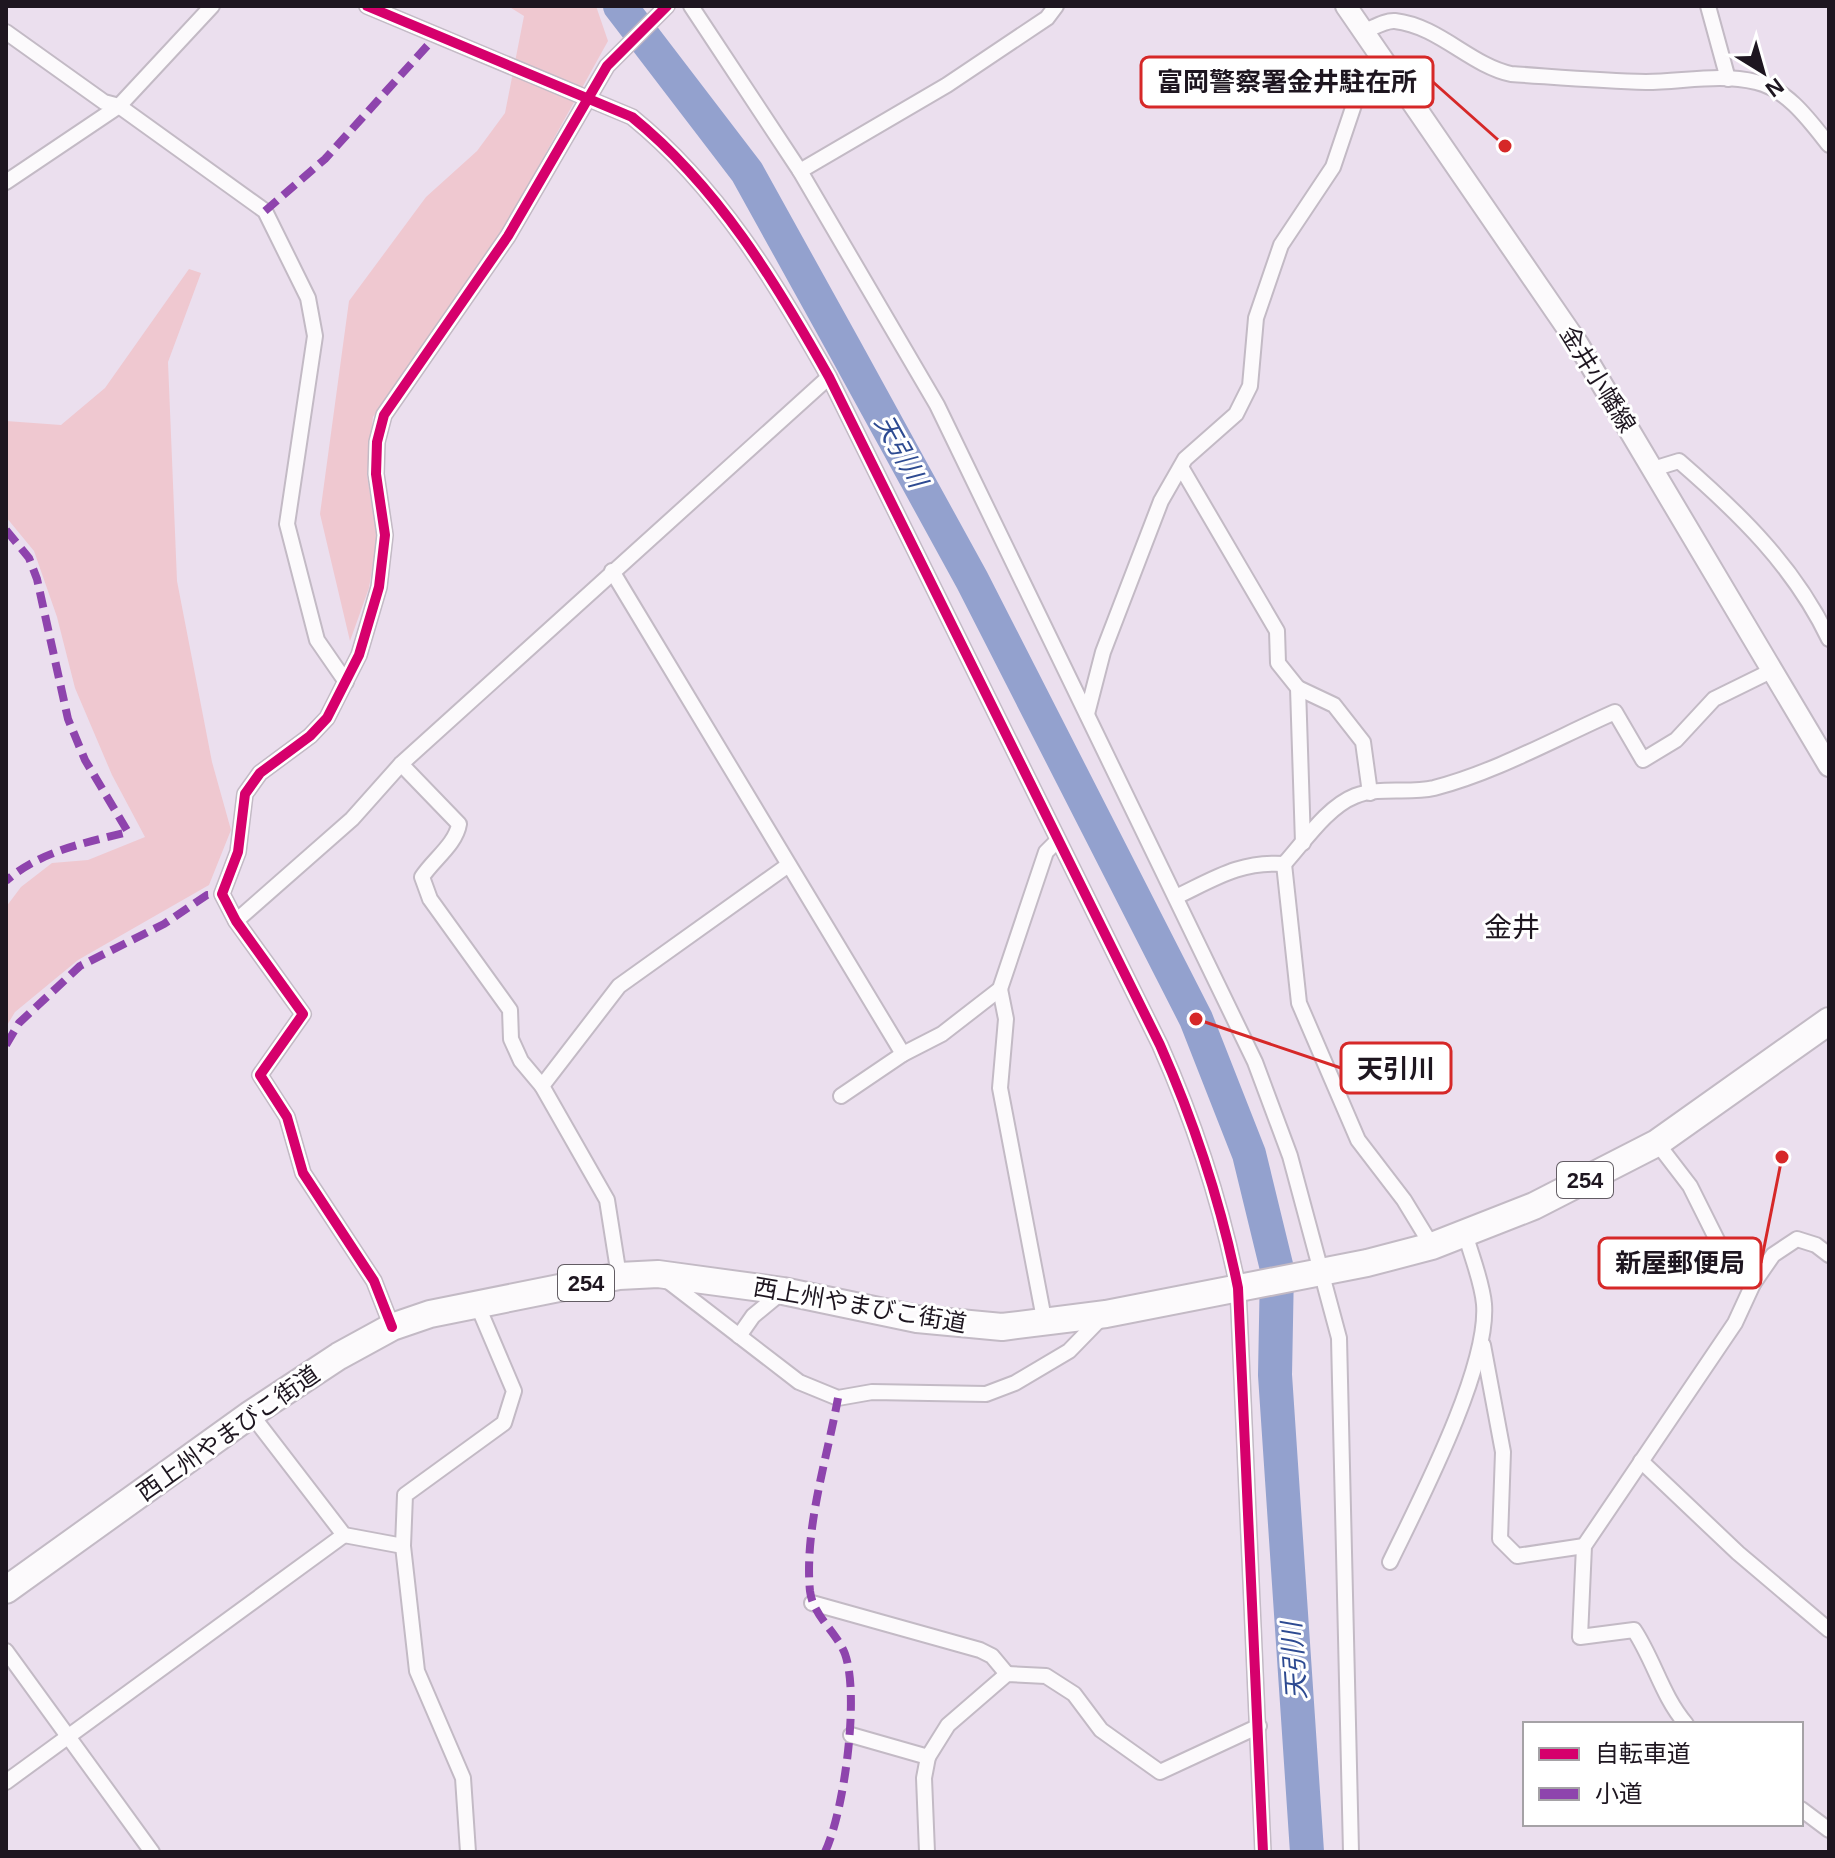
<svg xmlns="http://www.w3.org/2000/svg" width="1835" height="1858" viewBox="0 0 1835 1858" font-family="Arial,'Noto Sans JP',sans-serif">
<rect width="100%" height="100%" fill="#ebdfee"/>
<g fill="#efc8d0">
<polygon points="508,6 596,6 608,41 501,234 373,417 367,475 377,538 369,588 350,641 320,514 349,301 426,197 477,151 505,113 524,16"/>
<polygon points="189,269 201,273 168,362 177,581 212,762 231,830 209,885 78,960 15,1012 6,1027 6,907 21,887 52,863 88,860 145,837 112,775 75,688 57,617 34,551 6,517 6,421 61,425 105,388"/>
</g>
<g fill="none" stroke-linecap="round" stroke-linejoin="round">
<polyline stroke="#93a1ce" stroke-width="34" points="620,6 747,172 844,347 972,580 1196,1019 1249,1154 1277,1269 1275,1375 1307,1852"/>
<defs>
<g id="street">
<path d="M367 6 632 117C718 187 775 281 829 377L1160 1045C1195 1124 1221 1203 1238 1288L1263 1852"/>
<polyline points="691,6 800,171 937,405 1255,1062 1290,1156 1339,1338 1351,1852"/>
<polyline points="1708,6 1728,79"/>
<path d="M1365 31C1373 28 1386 20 1395 21 1439 26 1470 65 1511 74 1556 77 1601 81 1646 82 1682 82 1720 73 1756 82 1787 89 1810 121 1829 145"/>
<polyline points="6,32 104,102 119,106 265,211 308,298 315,336 287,524 317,640 346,682"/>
<polyline points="800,171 947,85 1047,18 1056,6"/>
<polyline points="6,182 119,106 212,6"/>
<polyline points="1181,467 1277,631 1278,663 1298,688 1303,843"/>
<path d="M1653 469 1679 461C1739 513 1794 566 1829 639"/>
<polyline points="612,571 903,1054"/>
<polyline points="1298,688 1334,705 1363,742 1370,793"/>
<polyline points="1087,714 1103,652 1161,501 1185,459 1236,414 1250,386 1256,318 1281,245 1333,167 1360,87 1383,64"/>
<path d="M401 764 459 824C456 844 433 860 422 877L430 899 510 1010 511 1039 521 1061 542 1086 619 986 787 866"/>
<polyline points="1284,864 1299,1003 1358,1140 1404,1200 1432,1246"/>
<path d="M1176 897C1214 879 1240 861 1284 864 1304 842 1327 807 1355 796 1380 786 1408 794 1434 788 1496 772 1556 738 1615 712L1643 760 1676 740 1714 699 1773 670"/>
<polyline points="236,921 352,819 401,764 829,377"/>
<polyline points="1000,989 1006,1019 1000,1088 1045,1324"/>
<polyline points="542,1086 607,1200 619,1276"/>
<polyline points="841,1096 903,1054 942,1034 1000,989 1046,852 1058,840"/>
<polyline points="1657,1143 1690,1186 1735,1276 1753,1284 1773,1255 1797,1239 1816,1245 1829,1255"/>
<polyline points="664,1278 799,1382 838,1398 872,1392 986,1394 1015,1383 1069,1351 1105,1314"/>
<polyline points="392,1327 374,1281 303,1173 287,1117 260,1075 303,1014 236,921 222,894 238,852 245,794 260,773 310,736 327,718 359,655 379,587 385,535 376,474 377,442 384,415 508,236 607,66 667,6"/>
<polyline points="739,1336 753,1316 782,1292"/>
<polyline points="1483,1345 1503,1452 1500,1539 1517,1556 1584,1546"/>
<polyline points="251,1414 344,1535 403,1546"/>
<polyline points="1641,1461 1738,1553 1829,1630"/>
<path d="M1390 1562C1419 1502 1489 1368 1484 1304 1482 1281 1471 1255 1465 1233"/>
<polyline points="812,1603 980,1650 992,1656 1007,1674"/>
<polyline points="6,1651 152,1852"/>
<path d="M1686 1724C1662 1696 1654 1660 1634 1630L1580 1637 1584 1546 1735 1323 1753 1284"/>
<polyline points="851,1735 928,1757 948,1725 1007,1674 1046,1676 1074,1694 1101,1730 1160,1772 1259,1726"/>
<polyline points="6,1782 344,1535"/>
<polyline points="1801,1809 1829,1830"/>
<polyline points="468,1852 463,1778 417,1671 403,1546 405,1495 504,1423 514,1391 477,1304"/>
<polyline points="927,1852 924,1778 928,1757"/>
</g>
<polyline id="secondary" points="1346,6 1578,344 1829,766"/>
<polyline id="highway" points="6,1590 251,1414 339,1356 392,1327 430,1314 619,1276 658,1274 783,1291 917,1319 1002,1327 1106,1314 1367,1263 1432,1246 1534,1206 1657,1143 1829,1021"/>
</defs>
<use href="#street" stroke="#c3bac5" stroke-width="18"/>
<use href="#secondary" stroke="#c3bac5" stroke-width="24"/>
<use href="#highway" stroke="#c3bac5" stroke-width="30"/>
<use href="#street" stroke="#fcfafc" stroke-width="14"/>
<use href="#secondary" stroke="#fcfafc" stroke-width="20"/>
<use href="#highway" stroke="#fcfafc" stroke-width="26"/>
<g stroke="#8e44ad" stroke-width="8" stroke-dasharray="16 8" stroke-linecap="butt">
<polyline points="265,211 325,159 437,35"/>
<path d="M6 530 29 558 37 579 68 719 85 760 128 832C85 843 40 851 6 881"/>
<polyline points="6,1045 19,1023 80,966 164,924 207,895 222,894"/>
<path d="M825 1852C844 1812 860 1696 845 1654 836 1631 813 1616 810 1591 804 1529 827 1459 838 1398"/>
</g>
<defs>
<g id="cycleway">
<path d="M367 6 632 117C718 187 775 281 829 377L1160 1045C1195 1124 1221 1203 1238 1288L1263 1852"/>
<polyline points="392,1327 374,1281 303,1173 287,1117 260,1075 303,1014 236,921 222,894 238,852 245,794 260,773 310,736 327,718 359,655 379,587 385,535 376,474 377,442 384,415 508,236 607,66 667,6"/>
</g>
</defs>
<use href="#cycleway" stroke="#fff" stroke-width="15"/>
<use href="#cycleway" stroke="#d6006c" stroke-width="10"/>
</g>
<g text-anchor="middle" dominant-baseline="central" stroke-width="6" stroke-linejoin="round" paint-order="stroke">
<g fill="#fff" stroke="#625c63" stroke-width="2">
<rect x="1557" y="1162" width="56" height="36" rx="6"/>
<rect x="558" y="1265" width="56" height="36" rx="6"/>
</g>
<g font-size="22" font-weight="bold" fill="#1e1620">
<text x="1585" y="1180">254</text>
<text x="586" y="1283">254</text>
</g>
<g font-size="24" fill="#1e1620" stroke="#fff">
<text transform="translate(1598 379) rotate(58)">金井小幡線</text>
<text transform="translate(860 1305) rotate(10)">西上州やまびこ街道</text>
<text transform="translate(228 1433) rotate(-35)">西上州やまびこ街道</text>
</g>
<g font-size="26" font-style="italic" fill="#2d4a91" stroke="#fff">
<text transform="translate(901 451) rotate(61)">天引川</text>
<text transform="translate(1294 1661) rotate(-94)">天引川</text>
</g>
<g font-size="28" fill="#1e1620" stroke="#fff">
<text x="1512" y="927">金井</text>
</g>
</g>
<path fill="none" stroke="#d62828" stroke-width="3" d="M1505 146L1433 82M1196 1019L1341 1068M1782 1157L1761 1263"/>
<g fill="#d62828" stroke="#fff" stroke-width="3">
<circle cx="1505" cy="146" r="8"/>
<circle cx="1196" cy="1019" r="8"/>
<circle cx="1782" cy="1157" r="8"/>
</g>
<g fill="#fff" stroke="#d62828" stroke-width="3">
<rect x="1141" y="57" width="292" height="50" rx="8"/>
<rect x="1341" y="1043" width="110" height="50" rx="8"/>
<rect x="1599" y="1238" width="162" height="50" rx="8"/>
</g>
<g font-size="26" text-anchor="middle" font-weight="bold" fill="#1e1620">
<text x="1287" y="91">富岡警察署金井駐在所</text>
<text x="1396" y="1078">天引川</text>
<text x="1680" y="1272">新屋郵便局</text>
</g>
<rect width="1835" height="1858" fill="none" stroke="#1e1620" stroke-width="16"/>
<rect x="1523" y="1722" width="280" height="104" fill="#ffffff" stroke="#a5a2a6" stroke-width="2"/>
<rect x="1539" y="1748" width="40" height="12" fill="#d6006c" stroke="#a5a2a6" stroke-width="2"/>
<text x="1595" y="1762" font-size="24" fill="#1e1620">自転車道</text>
<rect x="1539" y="1788" width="40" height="12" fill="#8e44ad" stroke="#a5a2a6" stroke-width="2"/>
<text x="1595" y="1802" font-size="24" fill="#1e1620">小道</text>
<g transform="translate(1763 72) rotate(143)" stroke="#ffffff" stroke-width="6" paint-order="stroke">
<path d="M0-6L14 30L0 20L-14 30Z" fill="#1e1620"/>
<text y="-12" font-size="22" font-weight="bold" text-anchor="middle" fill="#1e1620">N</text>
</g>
</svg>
